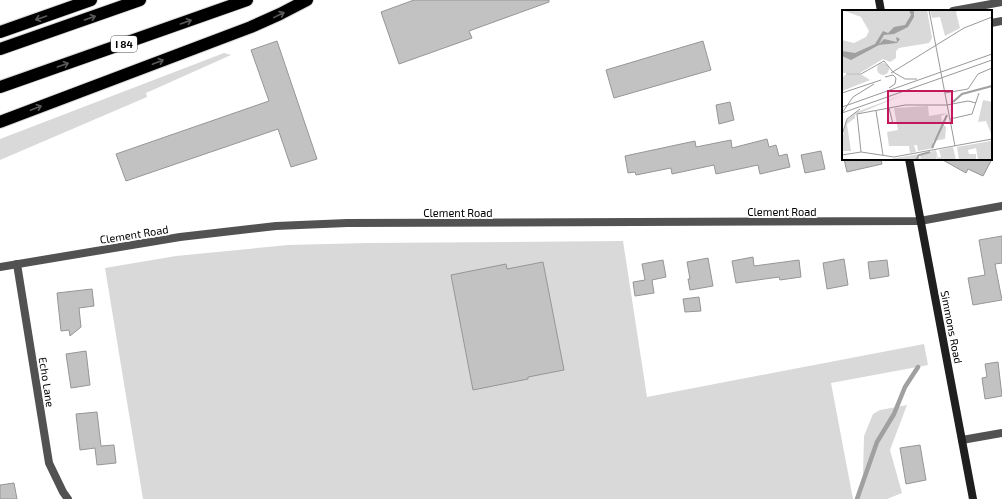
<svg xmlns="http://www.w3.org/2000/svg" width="1002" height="499" viewBox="0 0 1002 499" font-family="'Exo 2',sans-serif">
<rect width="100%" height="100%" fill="#fff"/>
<g fill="#d9d9d9">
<polygon points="224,53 231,55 146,93 147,97 0,160 0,139"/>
<polygon points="623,241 647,397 924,344 928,365 831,383 853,499 143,499 105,268 176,256 288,245 367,243"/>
<polygon points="907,405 890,450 902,493 887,499 855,499 863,475 864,436 873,414 880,410"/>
</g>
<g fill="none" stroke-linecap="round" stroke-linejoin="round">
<polyline stroke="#a0a0a0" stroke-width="4.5" points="857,499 877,442 894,414 905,387 918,367"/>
</g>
<g fill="#c2c2c2" stroke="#969696">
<polygon points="414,0 549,0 549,2 469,31 472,38 399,64 381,12"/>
<polygon points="277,41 317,159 291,167 278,129 126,181 116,154 269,101 251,50"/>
<polygon points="703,41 711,70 614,98 606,70"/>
<polygon points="730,102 734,120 719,124 716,105"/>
<polygon points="767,139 769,147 776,145 779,156 787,154 790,167 760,174 758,165 716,174 714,165 672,174 671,168 636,175 635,172 628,173 625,156 695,141 696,147 731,140 732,148"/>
<polygon points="821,151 825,169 805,173 801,155"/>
<polygon points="844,159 881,159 882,164 847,172"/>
<polygon points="941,159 992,159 983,176 968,169 966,173"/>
<polygon points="1002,236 1002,263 995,264 1002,300 973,305 968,278 985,275 979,240"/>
<polygon points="753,257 754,266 799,260 801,277 780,280 779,277 736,283 732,261"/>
<polygon points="708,258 713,286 690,290 688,279 690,279 687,262"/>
<polygon points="844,259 848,285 827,289 823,263"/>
<polygon points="663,260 666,277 652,280 654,293 635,296 633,282 645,280 642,264"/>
<polygon points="887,260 889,276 870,279 868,262"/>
<polygon points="543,262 564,370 528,377 528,379 473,390 451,275 506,264 507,269"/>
<polygon points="92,289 94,306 79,308 81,327 70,336 69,330 61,331 57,293"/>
<polygon points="699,297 701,311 685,312 683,299"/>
<polygon points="86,351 90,385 71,388 66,354"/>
<polygon points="998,362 1002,396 985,399 982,378 987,377 985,364"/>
<polygon points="97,412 101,446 114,445 116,463 97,465 95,448 80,450 76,414"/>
<polygon points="920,445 926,480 906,484 900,448"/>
<polygon points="14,483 17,499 0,499 0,485"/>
</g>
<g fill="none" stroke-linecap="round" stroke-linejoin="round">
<defs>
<g id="highway">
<polyline points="0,32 91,0"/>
<polyline points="0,49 140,0"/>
<polyline points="0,87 247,0"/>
<polyline points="0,122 251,27 280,14 307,0"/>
</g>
</defs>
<use href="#highway" stroke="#dbdbdb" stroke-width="14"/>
<g stroke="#525252" stroke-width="8">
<polyline points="953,11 1002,2"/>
<polyline points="991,23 1002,21"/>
<polyline points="17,264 49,463 63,492 68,499"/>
<polyline points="0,267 180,237 276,226 347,223 920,221 1002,206"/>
<polyline points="962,440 1002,433"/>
</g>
<g stroke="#1f1f1f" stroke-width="8">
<polyline points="879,0 881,11"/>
<polyline points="909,159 973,499"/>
</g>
<use href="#highway" stroke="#000" stroke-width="12"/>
</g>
<defs><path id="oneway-shaft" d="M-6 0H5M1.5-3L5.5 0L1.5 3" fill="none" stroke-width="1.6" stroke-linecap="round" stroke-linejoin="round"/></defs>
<g stroke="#595959">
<use href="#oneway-shaft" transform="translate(279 15) rotate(-26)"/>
<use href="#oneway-shaft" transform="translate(41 18) rotate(161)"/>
<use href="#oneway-shaft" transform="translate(90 18) rotate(-19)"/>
<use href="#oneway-shaft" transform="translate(186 22) rotate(-19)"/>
<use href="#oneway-shaft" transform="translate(158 62) rotate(-21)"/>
<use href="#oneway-shaft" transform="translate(63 65) rotate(-19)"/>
<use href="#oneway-shaft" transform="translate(36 108) rotate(-21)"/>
</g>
<g text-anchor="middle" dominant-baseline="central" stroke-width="4" stroke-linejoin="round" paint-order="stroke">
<rect fill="#fff" stroke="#4c4c4c" stroke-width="1" x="111" y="36" width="26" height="16" rx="3"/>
<g font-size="10" font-weight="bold" fill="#000">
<text x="124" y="44">I 84</text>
</g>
<g font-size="11" fill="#000" stroke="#fff">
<text x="782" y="211">Clement Road</text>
<text x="458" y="212">Clement Road</text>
<text transform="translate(134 234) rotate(-9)">Clement Road</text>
<text transform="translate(952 327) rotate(79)">Simmons Road</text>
<text transform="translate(47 382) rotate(81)">Echo Lane</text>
</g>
</g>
<g transform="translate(842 10)">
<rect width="150" height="150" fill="#fff"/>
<path d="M0 0H85L90 28 87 33 57 38 54 41V48L48 52 41 49 18 63H1L0 30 12 33 24 27 27 21 19 7ZM88 0H116L114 2 118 18 103 26 98 7 90 8ZM35 59a6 6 0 1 1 12 0a6 6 0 1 1-12 0ZM3 65H20L28 70 36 67 0 81V68ZM61 85 13 105V108L5 114 9 141H1L0 131 4 111 14 102ZM141 90 150 92V126L144 111 136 112ZM86 96 87 106 105 103 99 106 100 112 104 107 101 114 104 117 103 129 91 131 92 138 76 141 75 135H72L74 142 68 143 67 136H47L45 122 56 120 52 98ZM149 131 150 150H136L134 138 126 140 127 144H134V150H117L115 137ZM111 137 114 150H95L94 145V150H43L77 144 76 147 79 149 78 145 94 140 96 148 99 147 97 140Z" fill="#d9d9d9"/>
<path d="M67 0 72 1V7L66 17 52 24 42 25 37 34 42 29 55 32 54 27 58 29 55 33 37 35 9 50 0 46V41L13 43 33 34 41 21 46 23 52 17 63 15 69 5Z" fill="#a0a0a0"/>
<path fill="none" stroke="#a0a0a0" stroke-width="2" d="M111 92 120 84 150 76M90 138 105 105M74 150 77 145 88 142"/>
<path fill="none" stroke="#999" stroke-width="1" d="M87 0 113 136M51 62 63 69H75M49 63 122 18 150 7M4 64H19L42 51 51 62M43 67 51 65 54 68 53 74 47 78M0 83 39 70M103 83 126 79 136 64 150 58M0 97 150 44M47 98 51 114M34 101 41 145M0 103 11 87 32 74M0 103 150 50M108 109 130 104 137 83M0 125 5 109 18 99M19 142 15 104 63 95H105L126 91 134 93M0 145 19 142 52 147 150 129"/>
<path fill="#c2185b" fill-opacity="0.15" stroke="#c2185b" stroke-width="2" d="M46 81H110V113H46Z"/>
<rect width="150" height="150" fill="none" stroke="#000" stroke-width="2"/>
</g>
</svg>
